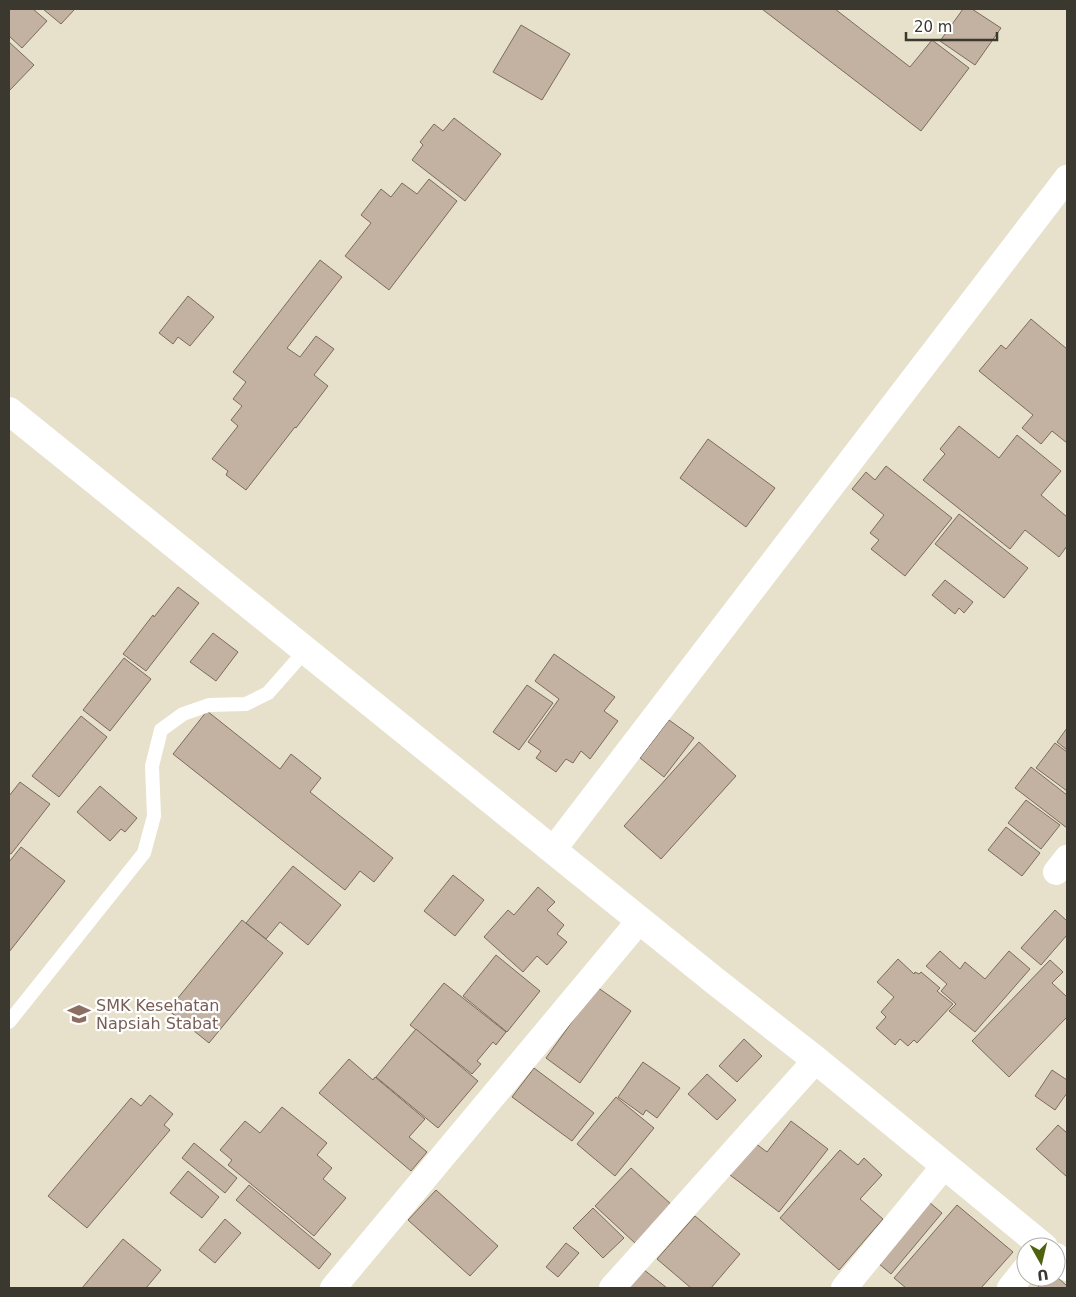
<svg xmlns="http://www.w3.org/2000/svg" width="1076" height="1297" viewBox="0 0 1076 1297" font-family="'DejaVu Sans',sans-serif">
<rect width="100%" height="100%" fill="#e7e0ca"/>
<g fill="#c3b1a1" stroke="#7b6c5c">
<polygon points="9,9 33,9 47,21 22,48 9,36"/>
<polygon points="43,9 75,9 61,24"/>
<polygon points="762,9 835,9 910,67 932,40 969,68 921,131"/>
<polygon points="963,9 972,9 1001,28 975,65 940,41"/>
<polygon points="521,25 570,54 542,100 493,72"/>
<polygon points="9,42 34,65 9,91"/>
<polygon points="454,118 501,154 465,201 412,160 423,145 420,142 434,124 443,131"/>
<polygon points="429,179 457,201 389,290 345,256 371,223 361,215 381,189 391,197 402,183 417,194"/>
<polygon points="320,260 342,277 287,348 300,357 316,336 334,349 314,375 328,386 296,428 295,427 246,490 226,475 228,471 212,459 238,426 231,420 242,406 233,399 246,382 233,372"/>
<polygon points="188,296 214,317 190,346 178,337 173,344 159,333"/>
<polygon points="1031,319 1067,349 1067,443 1052,431 1041,444 1022,428 1033,415 979,371 1001,345 1006,349"/>
<polygon points="959,426 999,458 1017,435 1061,471 1041,495 1067,517 1067,546 1059,557 1025,530 1010,549 923,480 945,454 940,449"/>
<polygon points="708,439 775,488 746,527 680,478"/>
<polygon points="886,466 952,518 905,576 871,549 879,540 870,533 884,515 852,489 866,472 875,480"/>
<polygon points="959,514 1028,568 1004,598 935,544"/>
<polygon points="945,580 973,602 964,613 959,608 955,614 932,595"/>
<polygon points="178,587 199,603 146,671 123,654 153,615 154,617"/>
<polygon points="213,633 238,652 216,681 190,662"/>
<polygon points="554,654 615,697 604,711 618,721 590,759 581,751 573,763 566,759 556,772 536,758 541,751 528,742 559,699 535,681"/>
<polygon points="124,658 151,679 110,731 83,710"/>
<polygon points="527,685 553,703 519,750 493,732"/>
<polygon points="207,711 280,769 291,754 321,778 310,792 393,858 374,882 360,871 345,890 173,754"/>
<polygon points="81,716 107,737 59,797 32,776"/>
<polygon points="669,720 694,738 664,777 640,758"/>
<polygon points="1067,728 1067,750 1057,742"/>
<polygon points="699,742 736,776 661,859 624,826"/>
<polygon points="1055,743 1067,752 1067,791 1036,768"/>
<polygon points="1031,767 1067,795 1067,828 1015,788"/>
<polygon points="20,782 50,804 11,854 9,853 9,796"/>
<polygon points="100,786 137,818 125,832 121,829 110,841 77,812"/>
<polygon points="1026,800 1060,825 1041,849 1008,823"/>
<polygon points="1006,827 1040,853 1022,876 988,850"/>
<polygon points="21,847 65,881 9,952 9,862"/>
<polygon points="293,866 341,905 308,945 280,922 266,939 246,923"/>
<polygon points="453,875 484,900 455,936 424,911"/>
<polygon points="538,887 555,902 547,910 564,925 557,934 567,942 547,965 537,956 523,972 484,937 508,910 514,915"/>
<polygon points="1055,910 1067,921 1067,935 1041,965 1021,948"/>
<polygon points="242,920 283,953 209,1043 168,1010"/>
<polygon points="940,951 960,969 965,962 985,979 1009,951 1030,969 975,1032 949,1011 956,1004 941,991 947,984 926,966"/>
<polygon points="496,955 540,991 507,1032 463,996"/>
<polygon points="898,959 914,974 915,972 919,974 921,972 940,988 937,991 953,1004 917,1043 914,1040 908,1046 900,1039 895,1045 876,1028 886,1017 881,1012 894,997 877,982"/>
<polygon points="1050,960 1063,972 1052,983 1067,997 1067,1017 1009,1077 972,1041"/>
<polygon points="444,983 506,1032 496,1045 493,1042 477,1061 481,1064 472,1074 410,1025"/>
<polygon points="597,987 631,1011 580,1083 546,1058"/>
<polygon points="416,1029 478,1081 438,1128 376,1077"/>
<polygon points="744,1039 762,1056 737,1082 719,1066"/>
<polygon points="349,1059 373,1080 375,1077 425,1119 409,1137 427,1152 411,1171 319,1093"/>
<polygon points="643,1062 680,1088 657,1118 646,1110 643,1115 618,1097"/>
<polygon points="534,1068 594,1113 572,1141 512,1097"/>
<polygon points="1052,1070 1067,1080 1067,1093 1055,1110 1035,1096"/>
<polygon points="707,1074 736,1100 717,1120 688,1094"/>
<polygon points="150,1095 173,1114 164,1125 170,1130 87,1228 48,1196 131,1098 141,1106"/>
<polygon points="616,1097 654,1128 615,1176 577,1144"/>
<polygon points="282,1107 327,1143 317,1155 332,1168 323,1179 346,1198 314,1236 228,1165 232,1160 220,1150 245,1121 260,1133"/>
<polygon points="791,1121 828,1149 779,1212 730,1175 755,1143 767,1152"/>
<polygon points="1058,1125 1067,1133 1067,1177 1036,1149"/>
<polygon points="194,1143 237,1178 225,1193 182,1158"/>
<polygon points="840,1150 858,1165 864,1158 882,1175 860,1199 883,1219 839,1270 780,1218"/>
<polygon points="631,1168 672,1205 636,1244 595,1206"/>
<polygon points="188,1171 219,1197 202,1218 170,1193"/>
<polygon points="249,1185 331,1254 319,1269 236,1200"/>
<polygon points="436,1190 498,1246 470,1276 408,1220"/>
<polygon points="923,1197 942,1213 891,1274 872,1258"/>
<polygon points="957,1205 1013,1252 981,1288 906,1288 894,1278"/>
<polygon points="593,1208 624,1238 603,1258 573,1228"/>
<polygon points="695,1216 740,1254 711,1288 691,1288 657,1259"/>
<polygon points="225,1219 241,1233 215,1263 199,1250"/>
<polygon points="123,1239 161,1270 146,1288 82,1288"/>
<polygon points="566,1243 579,1253 558,1277 546,1267"/>
<polygon points="643,1269 667,1288 628,1288"/>
<polygon points="1056,1276 1067,1286 1067,1288 1037,1288 1047,1277"/>
</g>
<g fill="none" stroke-linecap="round" stroke-linejoin="round">
<polyline stroke="#fff" stroke-width="14" points="9,1022 144,853 154,816 152,766 161,730 183,714 209,705 246,704 268,693 305,651"/>
<g stroke="#fff" stroke-width="26">
<polyline points="553,850 1067,178"/>
<polyline points="1056,872 1067,858"/>
<polyline points="333,1288 640,920"/>
<polyline points="612,1288 816,1060"/>
<polyline points="844,1288 945,1165"/>
<polyline points="1010,1288 1026,1268"/>
</g>
<g stroke="#fff" stroke-width="28">
<polyline points="9,411 715,981 816,1060 1044,1247"/>
<polyline points="1056,1257 1067,1267"/>
</g>
</g>
<defs>
<symbol id="school-bare" viewBox="-9 -9 18 18"><path d="M0-5L7-2L0 1L-7-2ZM-4 1L0 2.5L4 1V4Q0 6-4 4Z" fill="#8d6e63" stroke="#fff" stroke-width="2.5" paint-order="stroke"/></symbol>
</defs>
<g fill-rule="evenodd">
<use href="#school-bare" x="63" y="998" width="32" height="32"/>
</g>
<g text-anchor="middle" dominant-baseline="central" stroke-width="4.5" stroke-linejoin="round" paint-order="stroke">
<g font-size="16" fill="#785e54" stroke="#fff" text-anchor="start">
<text x="96" y="1005">SMK Kesehatan<tspan x="96" dy="18">Napsiah Stabat</tspan></text>
</g>
</g>
<rect width="1076" height="1297" fill="none" stroke="#3a382f" stroke-width="20"/>
<g transform="translate(1041 1262) rotate(172)"><circle r="24" fill="#ffffff" stroke="#b0afac"/>
<path d="M0-4L9 19L0 12L-9 19Z" fill="#4f630d"/>
<text y="-8" font-size="14" font-weight="bold" text-anchor="middle" fill="#3a382f">U</text>
</g>
<path d="M906 32v8h91v-8" fill="none" stroke="#3a382f" stroke-width="2.5"/>
<text x="914" y="32" font-size="15" fill="#3a382f" stroke="#ffffff" stroke-width="4" paint-order="stroke">20 m</text>
</svg>
